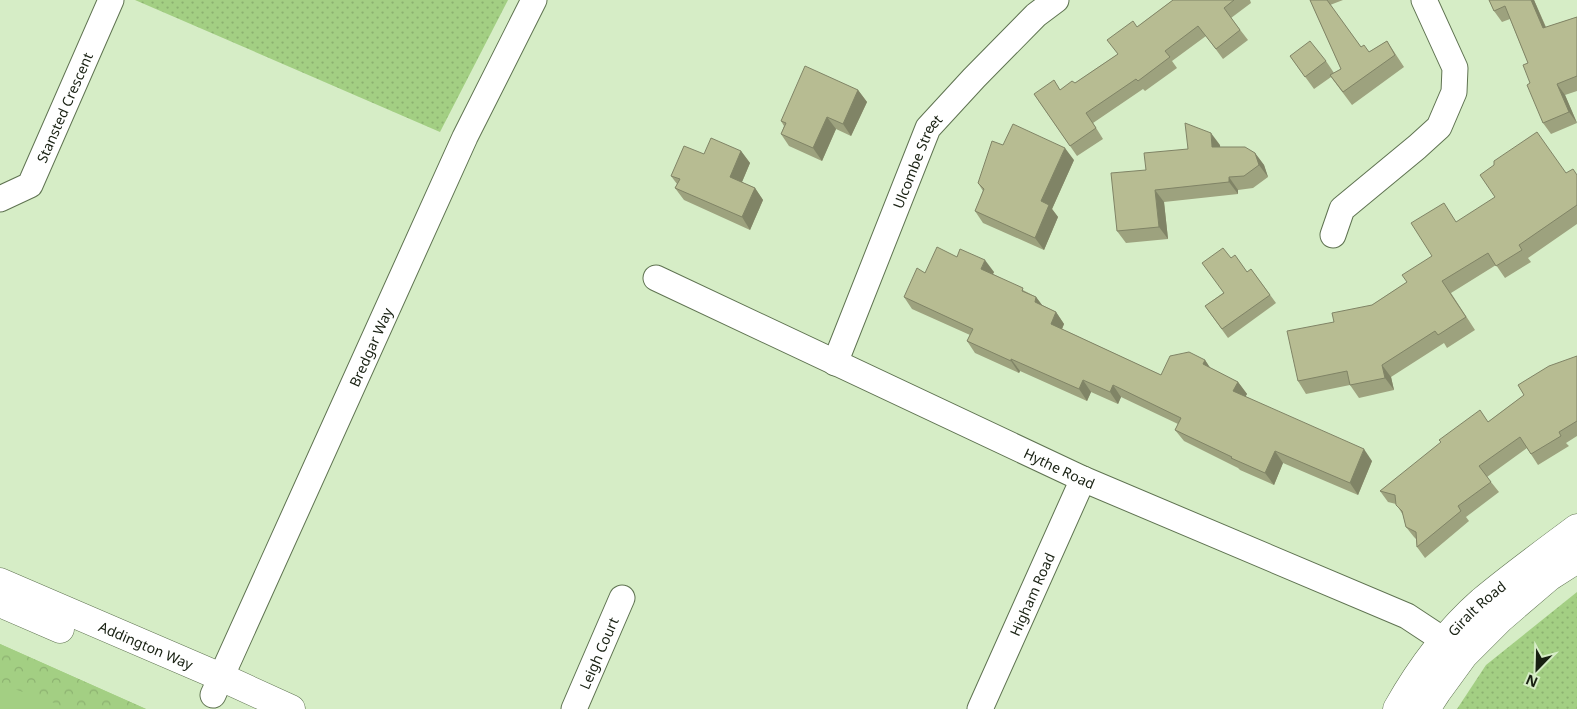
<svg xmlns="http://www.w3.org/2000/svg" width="1577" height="709" viewBox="0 0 1577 709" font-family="'Noto Sans',sans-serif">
<defs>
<pattern id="forest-crowns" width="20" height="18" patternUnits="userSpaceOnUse" patternTransform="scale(1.25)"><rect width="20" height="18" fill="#a3cf83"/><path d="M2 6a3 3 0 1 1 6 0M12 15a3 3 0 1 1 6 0" fill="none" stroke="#8cb170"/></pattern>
<pattern id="park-dots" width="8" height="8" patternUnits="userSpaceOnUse" patternTransform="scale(1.25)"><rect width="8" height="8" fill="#a3cf83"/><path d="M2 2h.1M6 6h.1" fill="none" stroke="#8cb170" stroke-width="1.8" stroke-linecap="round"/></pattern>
</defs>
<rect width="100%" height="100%" fill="#d6edc6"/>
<polygon fill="#a3cf83" points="0,644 146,709 0,709"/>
<polygon fill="url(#forest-crowns)" points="0,644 146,709 64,709 57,704 0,684"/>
<g fill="url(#park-dots)">
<polygon points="135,0 508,0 440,132"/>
<polygon points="1577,592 1577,709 1457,709 1486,665"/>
</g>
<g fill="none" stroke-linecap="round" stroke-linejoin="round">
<defs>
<g id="minor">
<path id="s1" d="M0 199 30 185 111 0"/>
<polyline points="1333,235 1342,209 1417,147 1439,127 1454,92 1455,68 1424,0"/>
<path id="s2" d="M656 278 1083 479 1407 616 1460 651"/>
<path id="s3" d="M835 363 928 128 974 78 1036 15 1056 0"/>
<path id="s4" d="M213 695 465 137 534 0"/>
<path id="s5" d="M574 709 622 598"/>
<path id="s6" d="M980 709 1083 479"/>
</g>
<g id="tertiary">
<path id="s7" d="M0 582 221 677 291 709"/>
<polyline points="0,603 60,629"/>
<path id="s8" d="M1397 709C1419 670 1449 630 1482 601 1513 575 1545 552 1577 528"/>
<polyline points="1426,709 1437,692 1464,655 1500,619 1549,577 1577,559"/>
</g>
</defs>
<use href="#minor" stroke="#5f7351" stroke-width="27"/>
<use href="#tertiary" stroke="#5f7351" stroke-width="29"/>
<use href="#minor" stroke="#fff" stroke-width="25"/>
<use href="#tertiary" stroke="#fff" stroke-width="28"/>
</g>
<g fill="#9da27e">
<polygon points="1173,0 1250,0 1251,3 1231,18 1248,40 1223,59 1206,36 1172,61 1177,68 1145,91 1143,89 1093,123 1103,139 1077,156 1034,94 1060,90 1075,83 1118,54 1137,27"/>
<polygon points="1310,0 1343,0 1330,5 1361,47 1369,52 1387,41 1404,67 1352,105 1331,77 1314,89 1290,56 1326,61 1334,73 1341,69"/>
<polygon points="1489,0 1534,0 1546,27 1577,17 1577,91 1565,95 1577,123 1551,134 1543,123 1530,83 1528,63 1510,19 1502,22 1494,11"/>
<polygon points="858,90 867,102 851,136 836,129 822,161 789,146 781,134 784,126 781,121"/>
<polygon points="1220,145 1220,147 1255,153 1264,165 1268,177 1253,188 1238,190 1238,194 1164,202 1168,239 1126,243 1117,231 1146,170"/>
<polygon points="741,151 750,163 742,182 755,188 763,200 750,230 684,200 675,188 677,184 671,176 704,154"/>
<polygon points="1074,160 1052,209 1058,217 1044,250 983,223 975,211 983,191 978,183"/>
<polygon points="1566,173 1577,175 1577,224 1528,258 1531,262 1505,278 1496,265 1451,293 1475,330 1447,348 1444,343 1391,377 1394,390 1359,398 1350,385 1306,394 1298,381 1334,322 1372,305 1407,282 1432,256 1456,222"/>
<polygon points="957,257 994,272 993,274 1036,297 1042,305 1056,312 1064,324 1062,329 1161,375 1205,360 1210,368 1238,382 1247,394 1245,396 1372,461 1358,495 1283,463 1274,485 1240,470 1238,468 1184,441 1175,430 1178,424 1121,397 1118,404 1091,392 1087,401 1020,371 1019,373 975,353 967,341 970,335 912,309 904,297 925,273"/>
<polygon points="1231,258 1247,272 1251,269 1276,303 1228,338 1205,306 1223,293"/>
<polygon points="1577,356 1577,436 1566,443 1569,446 1538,465 1527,448 1487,477 1499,492 1466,517 1469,521 1425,558 1417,547 1416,539 1414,537 1406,527 1403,515 1396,504 1388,502 1380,491 1488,422"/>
</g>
<g fill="#808466">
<polygon points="1531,0 1534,0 1551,40 1543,28"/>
<polygon points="1557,84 1565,95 1577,123 1569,112"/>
<polygon points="858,90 867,102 851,136 843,124"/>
<polygon points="827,117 836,129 822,161 813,148"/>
<polygon points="1211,133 1220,145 1221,159 1212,147"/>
<polygon points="1065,148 1074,160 1052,209 1058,217 1044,250 1035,238 1041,201"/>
<polygon points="741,151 750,163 739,189 730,177"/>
<polygon points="1255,153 1264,165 1268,177 1259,165"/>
<polygon points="1229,177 1238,190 1238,194 1229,182"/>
<polygon points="755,188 763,200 750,230 742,217"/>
<polygon points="1155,190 1164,202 1168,239 1159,227"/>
<polygon points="985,260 994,272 989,281 981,269"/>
<polygon points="1036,297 1045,309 1035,302"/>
<polygon points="1056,312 1064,324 1059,336 1051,324"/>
<polygon points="1011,359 1020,371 1019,373 1011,361"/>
<polygon points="1205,360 1213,372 1203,364"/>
<polygon points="1382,365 1391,377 1394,390 1385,378"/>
<polygon points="1083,380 1091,392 1087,401 1079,389"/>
<polygon points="1238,382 1247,394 1242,403 1233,391"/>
<polygon points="1113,385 1121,397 1118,404 1110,392"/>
<polygon points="1364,449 1372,461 1358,495 1350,483"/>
<polygon points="1275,451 1283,463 1274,485 1265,473"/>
</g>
<g fill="#b7bc92" stroke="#808466">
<polygon points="1173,0 1234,0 1224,8 1240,30 1216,49 1198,26 1165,51 1170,57 1138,81 1136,79 1086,113 1096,128 1070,146 1034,94 1054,80 1060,90 1072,81 1075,83 1118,54 1107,40 1133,21 1137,27"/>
<polygon points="1310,0 1327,0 1361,47 1364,45 1369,52 1387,41 1395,55 1343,92 1330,75 1341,69"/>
<polygon points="1489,0 1531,0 1543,28 1577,17 1577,76 1557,84 1569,112 1543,123 1527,85 1530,83 1523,65 1528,63 1505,6 1494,11"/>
<polygon points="1310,41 1326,61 1305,77 1290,56"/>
<polygon points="805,66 858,90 843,124 827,117 813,148 781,134 786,123 781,121"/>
<polygon points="1185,123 1211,133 1212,147 1245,147 1255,153 1259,165 1244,176 1229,177 1229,182 1155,190 1159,227 1117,231 1111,173 1146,170 1144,153 1188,149"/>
<polygon points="1013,124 1065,148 1041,201 1049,205 1035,238 975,211 984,189 978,183 992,141 1003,145"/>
<polygon points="1537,132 1566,173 1573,169 1577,175 1577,205 1519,245 1522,250 1496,266 1488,253 1442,281 1466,317 1438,335 1435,331 1382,365 1385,378 1350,385 1347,371 1298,381 1287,331 1334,322 1332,313 1372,305 1407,282 1402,275 1432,256 1411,223 1444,203 1456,222 1495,197 1480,175 1494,165 1494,161"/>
<polygon points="711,138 741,151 730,177 755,188 742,217 675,188 680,179 671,176 684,146 704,154"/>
<polygon points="937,247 957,257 960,249 985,260 981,269 1023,288 1022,291 1036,297 1035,302 1056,312 1051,324 1161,375 1170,356 1189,352 1205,360 1203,364 1238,382 1233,391 1364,449 1350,483 1275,451 1265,473 1231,458 1232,457 1175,430 1181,418 1113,385 1110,392 1083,380 1079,389 1011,359 1011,361 967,341 973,329 904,297 917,268 925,273"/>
<polygon points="1223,248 1231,258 1235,255 1247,272 1251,269 1270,295 1222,329 1205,306 1224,293 1202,263"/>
<polygon points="1577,356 1577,421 1559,432 1561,436 1531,454 1520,437 1479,466 1491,482 1458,506 1461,511 1417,547 1416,532 1406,527 1402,511 1396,505 1395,495 1380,491 1441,442 1439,440 1480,410 1488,422 1524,395 1518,385 1549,366"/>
</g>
<g text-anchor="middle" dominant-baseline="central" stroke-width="4" stroke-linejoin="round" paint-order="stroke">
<g font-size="14" fill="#182012" stroke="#d6edc6">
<text stroke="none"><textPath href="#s1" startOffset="118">Stansted Crescent</textPath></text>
<text stroke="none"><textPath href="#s3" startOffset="218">Ulcombe Street</textPath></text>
<text stroke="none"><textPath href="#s4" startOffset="382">Bredgar Way</textPath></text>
<text stroke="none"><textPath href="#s2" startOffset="446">Hythe Road</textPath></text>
<text stroke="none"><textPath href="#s6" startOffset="126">Higham Road</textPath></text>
<text stroke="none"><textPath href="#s8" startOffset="129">Giralt Road</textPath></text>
<text stroke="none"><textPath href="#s7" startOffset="159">Addington Way</textPath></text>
<text stroke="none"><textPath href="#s5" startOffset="61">Leigh Court</textPath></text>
</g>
</g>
<g transform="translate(1537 669) rotate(203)" stroke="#d6edc6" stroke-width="4" paint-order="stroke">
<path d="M0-4L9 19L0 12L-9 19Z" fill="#182012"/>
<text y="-8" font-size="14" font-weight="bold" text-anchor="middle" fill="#182012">N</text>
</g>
</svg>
